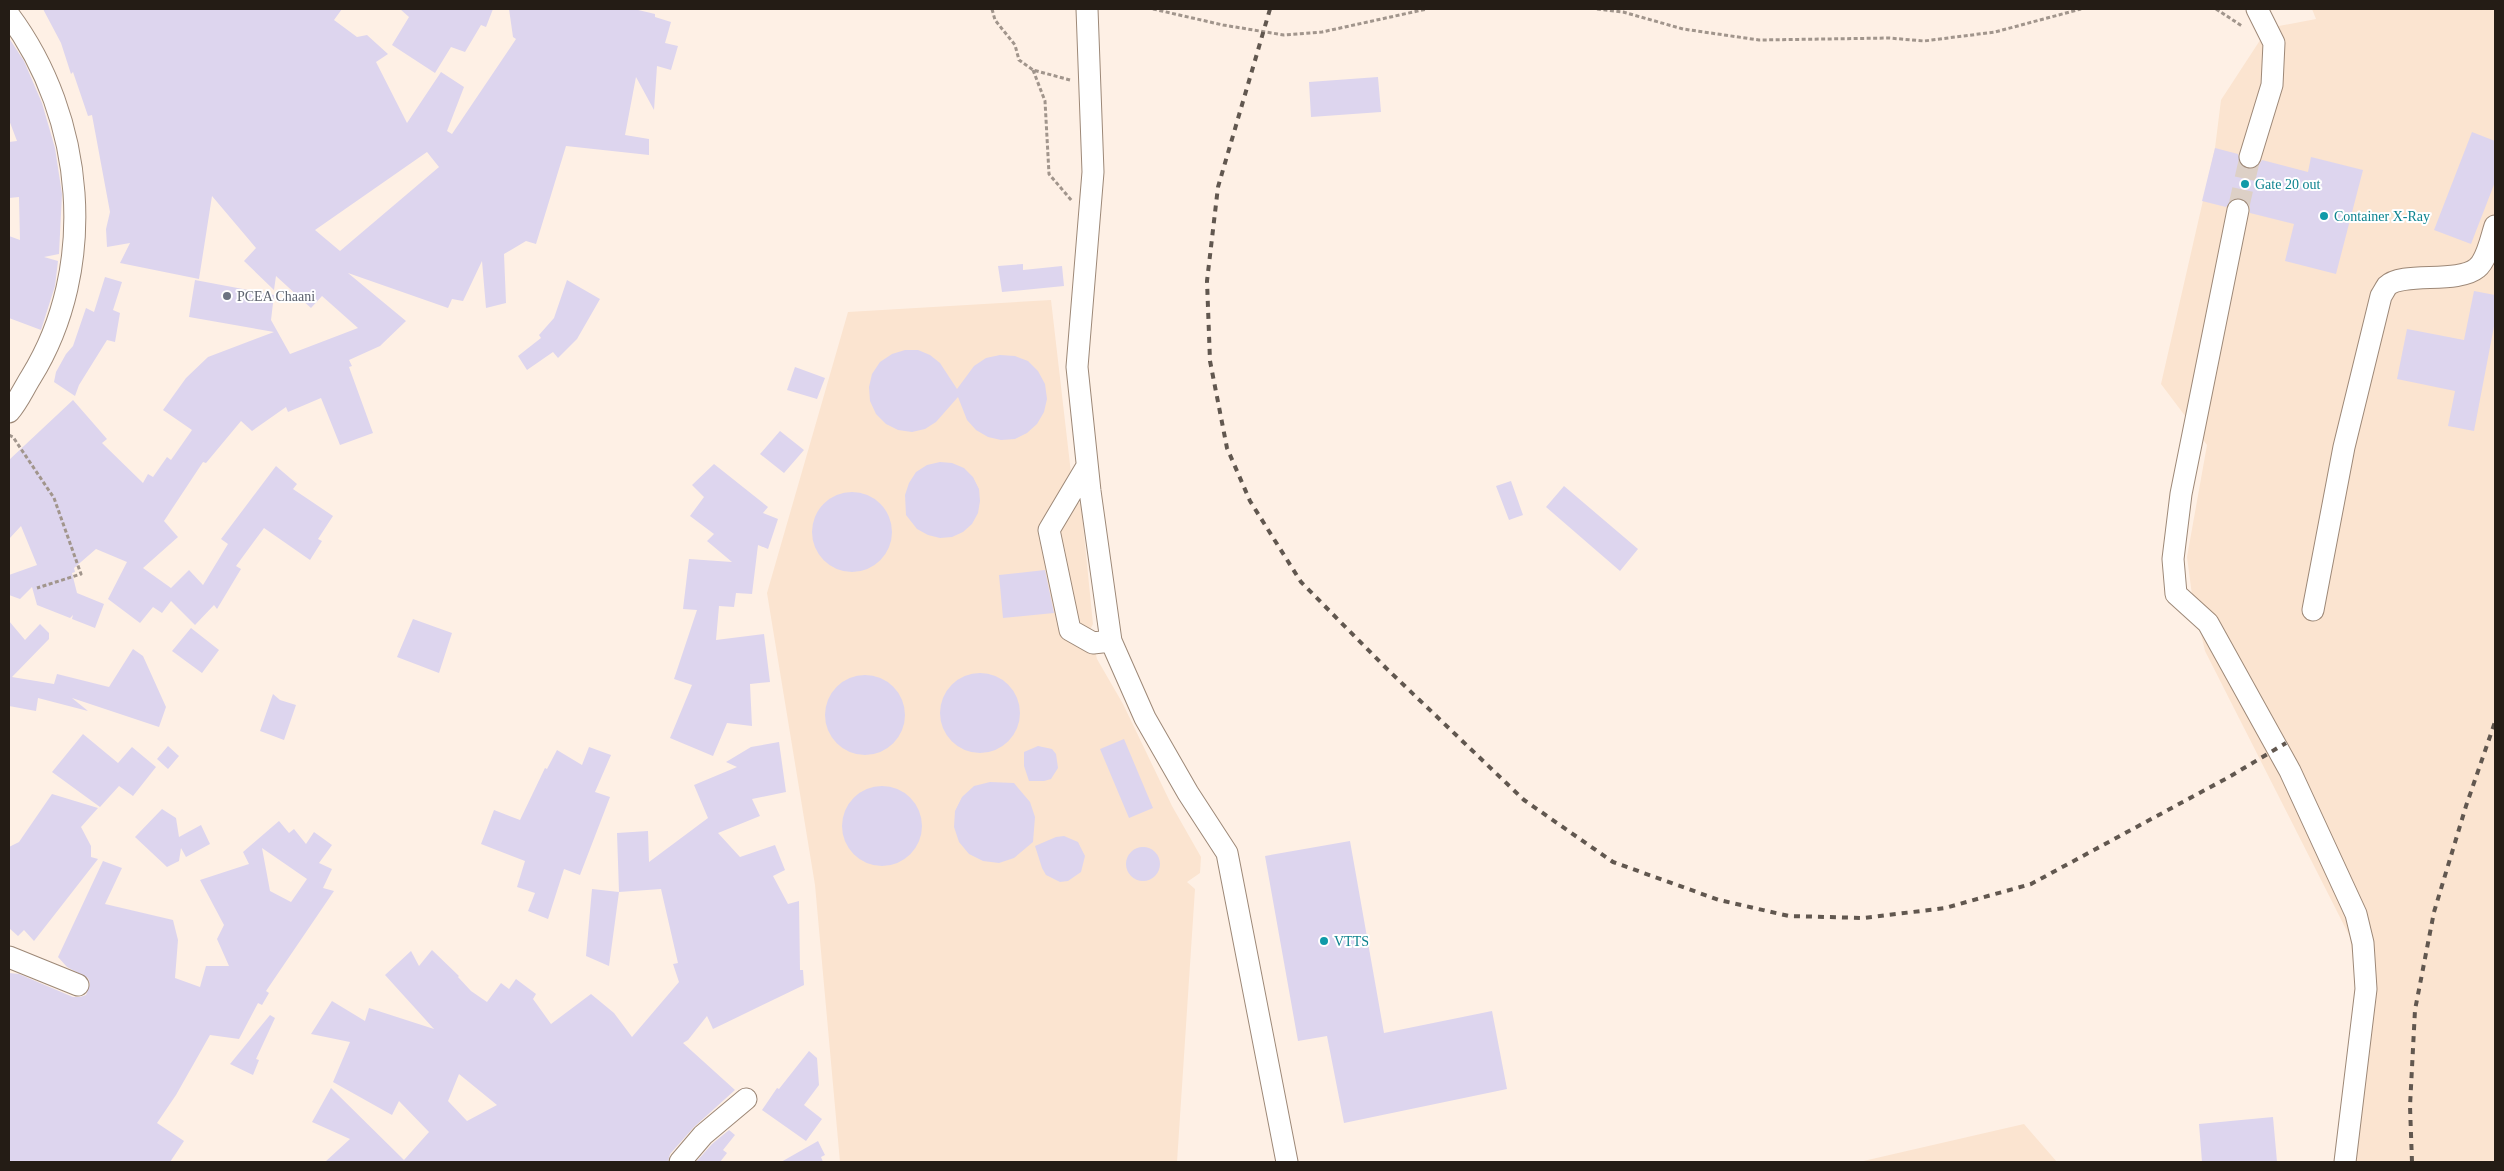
<svg xmlns="http://www.w3.org/2000/svg" width="2504" height="1171" viewBox="0 0 2504 1171" font-family="Georgia,serif">
<style>
.built{fill:#fbe4d0}
.building{fill:#ddd5ee;fill-rule:evenodd}
.lines{fill:none;stroke-linecap:round;stroke-linejoin:round}
.minor-tunnel{stroke:#ddd0c6;stroke-width:21;stroke-dasharray:21 11;stroke-linecap:butt}
.minor-casing{stroke:#9d8877;stroke-width:23}
.path{stroke:#a1958c;stroke-width:3;stroke-dasharray:4 2.5;stroke-linecap:butt}
.minor{stroke:#fff;stroke-width:21}
.rail{stroke:#61574f;stroke-width:4;stroke-dasharray:6 6;stroke-linecap:butt}
.culture-dot{fill:#0f9aa8;stroke:#fff;stroke-width:2}
.worship-dot{fill:#6b7280;stroke:#fff;stroke-width:2}
.labels{text-anchor:middle;stroke-width:4;stroke-linejoin:round;paint-order:stroke}
.culture-label{font-size:14px;fill:#0d838f;stroke:#fff;text-anchor:start}
.worship-label{font-size:14px;fill:#5b616d;stroke:#fff;text-anchor:start}
</style>
<rect width="100%" height="100%" fill="#fef0e5"/>
<path class="built" d="M 2312,9 L 2495,9 L 2495,1162 L 2353,1162 L 2357,991 L 2350,937 L 2205,651 L 2192,595 L 2187,557 L 2207,445 L 2161,384 L 2215,148 L 2221,100 L 2268,28 L 2316,19 Z
M 1051,300 L 1071,473 L 1062,491 L 1081,504 L 1093,624 L 1090,630 L 1097,659 L 1123,704 L 1172,806 L 1201,857 L 1200,873 L 1187,882 L 1195,889 L 1177,1162 L 840,1162 L 815,885 L 767,593 L 848,312 Z
M 2024,1124 L 2057,1162 L 1859,1162 Z"/>
<path class="building" d="M 43,9 L 342,9 L 334,20 L 357,37 L 367,35 L 388,54 L 376,62 L 407,123 L 441,72 L 464,87 L 447,131 L 452,134 L 516,39 L 513,37 L 509,9 L 634,9 L 655,14 L 655,17 L 671,22 L 665,43 L 678,46 L 671,70 L 657,66 L 654,110 L 636,77 L 625,135 L 649,139 L 649,155 L 566,146 L 536,244 L 526,241 L 504,254 L 506,303 L 486,308 L 482,261 L 463,301 L 452,299 L 448,308 L 348,273 L 406,321 L 380,346 L 349,360 L 352,366 L 349,367 L 373,433 L 340,445 L 321,398 L 288,412 L 286,407 L 252,431 L 241,421 L 206,463 L 203,462 L 164,521 L 178,537 L 143,568 L 171,588 L 189,570 L 203,585 L 228,544 L 221,539 L 276,466 L 297,484 L 293,489 L 333,516 L 318,539 L 322,541 L 310,560 L 264,528 L 236,566 L 241,569 L 217,609 L 214,605 L 195,625 L 171,601 L 162,613 L 153,607 L 140,623 L 108,599 L 127,562 L 96,549 L 74,568 L 75,572 L 72,573 L 77,593 L 104,604 L 95,628 L 72,619 L 73,615 L 70,618 L 37,605 L 32,587 L 20,599 L 9,595 L 9,575 L 37,565 L 21,526 L 9,539 L 9,460 L 73,400 L 107,439 L 102,443 L 143,483 L 148,474 L 153,477 L 167,457 L 171,460 L 192,430 L 163,410 L 186,378 L 208,357 L 274,332 L 189,317 L 195,280 L 274,295 L 271,320 L 290,354 L 358,328 L 322,296 L 311,308 L 276,276 L 274,290 L 244,261 L 256,248 L 212,196 L 199,279 L 120,263 L 130,243 L 107,247 L 106,229 L 110,212 L 92,115 L 88,116 L 73,72 L 71,74 L 61,43 ZM 427,152 L 439,167 L 340,251 L 315,230 Z
M 400,9 L 493,9 L 486,27 L 481,25 L 465,52 L 451,47 L 435,73 L 392,45 L 409,17 Z
M 9,38 L 24,61 L 42,103 L 55,148 L 62,194 L 59,254 L 44,257 L 58,261 L 55,286 L 41,330 L 9,318 L 9,236 L 20,240 L 19,197 L 9,198 L 9,142 L 17,141 L 9,120 Z
M 1378,77 L 1381,112 L 1311,117 L 1309,82 Z
M 2472,132 L 2495,141 L 2495,182 L 2471,244 L 2434,230 Z
M 2215,148 L 2238,154 L 2241,165 L 2247,169 L 2258,166 L 2262,160 L 2308,172 L 2311,157 L 2363,170 L 2336,274 L 2285,261 L 2294,224 L 2250,213 L 2250,206 L 2241,198 L 2234,198 L 2226,207 L 2202,201 Z
M 1023,264 L 1023,270 L 1062,266 L 1064,286 L 1002,292 L 998,266 Z
M 105,277 L 122,282 L 113,310 L 120,313 L 115,342 L 107,340 L 79,385 L 75,396 L 54,382 L 56,372 L 66,354 L 73,346 L 86,308 L 94,312 Z
M 567,280 L 600,299 L 577,339 L 558,358 L 553,352 L 527,370 L 518,356 L 541,338 L 539,335 L 554,318 Z
M 2474,291 L 2495,295 L 2495,321 L 2474,431 L 2448,426 L 2455,391 L 2397,379 L 2407,329 L 2464,340 Z
M 905,350 L 918,350 L 930,355 L 940,363 L 957,389 L 974,366 L 986,358 L 1000,355 L 1015,356 L 1028,361 L 1038,371 L 1045,384 L 1047,399 L 1044,412 L 1037,424 L 1027,433 L 1015,439 L 1001,440 L 988,437 L 976,430 L 967,420 L 958,397 L 936,422 L 925,429 L 912,432 L 898,430 L 886,424 L 876,414 L 870,401 L 869,387 L 872,374 L 880,362 L 892,354 Z
M 795,367 L 825,378 L 817,399 L 787,390 Z
M 780,431 L 804,450 L 784,473 L 760,454 Z
M 940,462 L 952,463 L 964,468 L 973,477 L 979,489 L 980,501 L 978,513 L 972,524 L 963,532 L 952,537 L 940,538 L 928,535 L 917,529 L 906,515 L 905,495 L 909,483 L 916,472 L 927,465 Z
M 714,464 L 768,507 L 763,513 L 778,519 L 768,549 L 758,545 L 752,594 L 736,593 L 734,607 L 719,606 L 716,640 L 764,634 L 770,682 L 750,684 L 752,726 L 727,723 L 713,756 L 670,738 L 692,685 L 674,679 L 697,610 L 683,609 L 689,559 L 732,562 L 707,541 L 714,534 L 690,516 L 704,497 L 692,485 Z
M 1511,481 L 1523,515 L 1509,520 L 1496,486 Z
M 1564,486 L 1638,549 L 1620,571 L 1546,507 Z
M812 532a40 40 0 1 1 80 0a40 40 0 1 1-80 0Z
M 1045,570 L 1054,613 L 1003,618 L 999,575 Z
M 413,619 L 452,633 L 439,673 L 397,657 Z
M 9,621 L 25,640 L 40,624 L 49,633 L 49,639 L 12,677 L 54,684 L 57,674 L 109,687 L 133,649 L 143,656 L 166,707 L 159,727 L 72,698 L 88,711 L 38,698 L 36,711 L 9,706 Z
M 191,628 L 219,650 L 202,673 L 172,651 Z
M940 713a40 40 0 1 1 80 0a40 40 0 1 1-80 0Z
M825 715a40 40 0 1 1 80 0a40 40 0 1 1-80 0Z
M 273,694 L 280,700 L 296,705 L 284,740 L 260,731 Z
M 83,734 L 118,763 L 132,747 L 156,767 L 133,796 L 119,786 L 100,807 L 52,772 Z
M 1124,739 L 1153,808 L 1129,818 L 1100,749 Z
M 779,742 L 786,792 L 752,799 L 760,816 L 718,833 L 740,857 L 775,845 L 785,870 L 773,876 L 788,904 L 799,901 L 800,970 L 803,970 L 804,985 L 713,1029 L 707,1016 L 688,1040 L 683,1043 L 735,1090 L 694,1127 L 670,1154 L 668,1162 L 325,1162 L 350,1139 L 312,1122 L 331,1088 L 404,1160 L 429,1132 L 399,1101 L 392,1115 L 333,1082 L 350,1042 L 311,1034 L 332,1001 L 365,1021 L 369,1008 L 434,1029 L 385,975 L 411,951 L 419,966 L 432,950 L 459,976 L 458,977 L 471,991 L 487,1002 L 501,983 L 509,989 L 516,979 L 536,994 L 533,999 L 551,1024 L 591,994 L 614,1013 L 632,1037 L 679,982 L 673,964 L 678,963 L 661,889 L 619,892 L 617,833 L 648,831 L 649,862 L 708,818 L 694,785 L 737,767 L 726,762 L 751,747 ZM 459,1074 L 497,1105 L 467,1121 L 448,1101 Z
M 168,746 L 179,756 L 168,769 L 157,759 Z
M 1038,746 L 1052,749 L 1056,754 L 1058,768 L 1051,779 L 1044,781 L 1029,781 L 1024,766 L 1024,752 Z
M 589,747 L 611,755 L 595,792 L 610,797 L 580,875 L 564,869 L 548,919 L 528,911 L 535,893 L 517,887 L 525,861 L 481,844 L 494,810 L 520,820 L 545,768 L 547,769 L 557,750 L 582,765 Z
M 990,782 L 1014,783 L 1030,802 L 1035,817 L 1033,842 L 1014,858 L 999,863 L 983,861 L 969,854 L 959,842 L 954,827 L 955,811 L 962,797 L 974,786 Z
M842 826a40 40 0 1 1 80 0a40 40 0 1 1-80 0Z
M 52,794 L 98,808 L 81,827 L 91,846 L 91,857 L 98,859 L 34,941 L 24,930 L 18,936 L 9,928 L 9,847 L 19,842 Z
M 162,809 L 176,818 L 179,837 L 201,825 L 210,844 L 186,857 L 181,848 L 179,861 L 167,867 L 135,837 Z
M 279,821 L 289,833 L 294,829 L 306,844 L 314,832 L 332,845 L 319,863 L 332,869 L 323,888 L 334,891 L 266,991 L 269,993 L 262,1005 L 258,1003 L 239,1039 L 210,1035 L 176,1095 L 157,1123 L 184,1141 L 170,1162 L 9,1162 L 9,973 L 19,974 L 73,997 L 80,997 L 86,995 L 90,984 L 88,978 L 67,967 L 58,957 L 103,861 L 122,868 L 105,904 L 173,920 L 178,940 L 175,978 L 200,987 L 206,966 L 229,966 L 217,939 L 224,925 L 200,880 L 249,864 L 243,852 ZM 262,848 L 307,879 L 291,902 L 270,891 Z
M 1064,836 L 1078,842 L 1085,856 L 1081,872 L 1068,881 L 1060,882 L 1046,875 L 1042,868 L 1035,846 L 1056,837 Z
M 1350,841 L 1384,1033 L 1492,1011 L 1507,1089 L 1344,1123 L 1327,1036 L 1298,1041 L 1265,856 Z
M1126 864a17 17 0 1 1 34 0a17 17 0 1 1-34 0Z
M 592,889 L 619,892 L 609,966 L 586,956 Z
M 270,1015 L 275,1018 L 256,1059 L 259,1060 L 253,1075 L 230,1064 Z
M 809,1051 L 817,1058 L 819,1085 L 804,1105 L 822,1119 L 806,1141 L 762,1110 L 777,1088 L 779,1089 Z
M 2273,1117 L 2277,1162 L 2202,1162 L 2199,1124 Z
M 729,1130 L 735,1135 L 723,1150 L 727,1153 L 720,1162 L 696,1162 L 712,1144 Z
M 818,1141 L 825,1155 L 821,1157 L 823,1162 L 781,1162 Z"/>
<g class="lines">
<path class="minor-tunnel" d="M 2238,210 L 2250,157"/>
<g class="minor-casing">
<path id="minor" d="M 1087,9 L 1093,172 L 1077,367 L 1090,491 L 1111,641 L 1145,718 L 1188,793 L 1227,853 L 1287,1162
M 9,15 C 85,117 99,267 31,377 C 24,388 18,402 9,412
M 2250,157 L 2272,85 L 2274,43 L 2257,9
M 2238,210 L 2181,494 L 2173,559 L 2176,594 L 2208,623 L 2290,771 L 2356,914 L 2363,943 L 2366,989 L 2345,1162
M 1087,466 L 1049,530 L 1070,630 L 1093,643 L 1111,641
M 2313,610 L 2344,447 L 2381,296 C 2383,293 2385,289 2387,286 C 2402,271 2458,284 2477,268 C 2487,260 2491,238 2495,226
M 9,957 L 78,985
M 680,1162 L 703,1135 L 746,1099"/>
</g>
<path class="path" d="M 992,9 L 995,20 L 1015,45 L 1019,60 L 1033,70 L 1070,80
M 1153,9 L 1223,25 L 1284,35 L 1322,32 L 1427,9
M 1597,9 L 1623,12 L 1683,29 L 1759,40 L 1889,38 L 1924,41 L 1995,32 L 2081,9
M 2216,9 L 2242,26
M 1033,70 L 1045,101 L 1049,174 L 1072,201
M 9,435 L 13,437 L 54,498 L 81,574 L 37,588"/>
<use href="#minor" class="minor"/>
<path class="rail" d="M 1270,9 L 1218,187 L 1207,281 L 1210,361 L 1227,448 L 1250,501 L 1301,582 L 1386,668 L 1524,800 L 1613,862 L 1719,900 L 1789,916 L 1864,918 L 1945,908 L 2031,884 L 2229,777 L 2286,743
M 2412,1162 L 2410,1106 L 2415,1010 L 2434,912 L 2466,806 L 2495,722"/>
</g>
<g class="culture-dot">
<circle cx="2245" cy="184" r="5"/>
<circle cx="2324" cy="216" r="5"/>
<circle cx="1324" cy="941" r="5"/>
</g>
<circle class="worship-dot" cx="227" cy="296" r="5"/>
<g class="labels">
<g class="culture-label">
<text x="2255" y="189">Gate 20 out</text>
<text x="2334" y="221">Container X-Ray</text>
<text x="1334" y="946">VTTS</text>
</g>
<g class="worship-label">
<text x="237" y="301">PCEA Chaani</text>
</g>
</g>
<rect width="2504" height="1171" fill="none" stroke="#241c15" stroke-width="20"/>
</svg>
